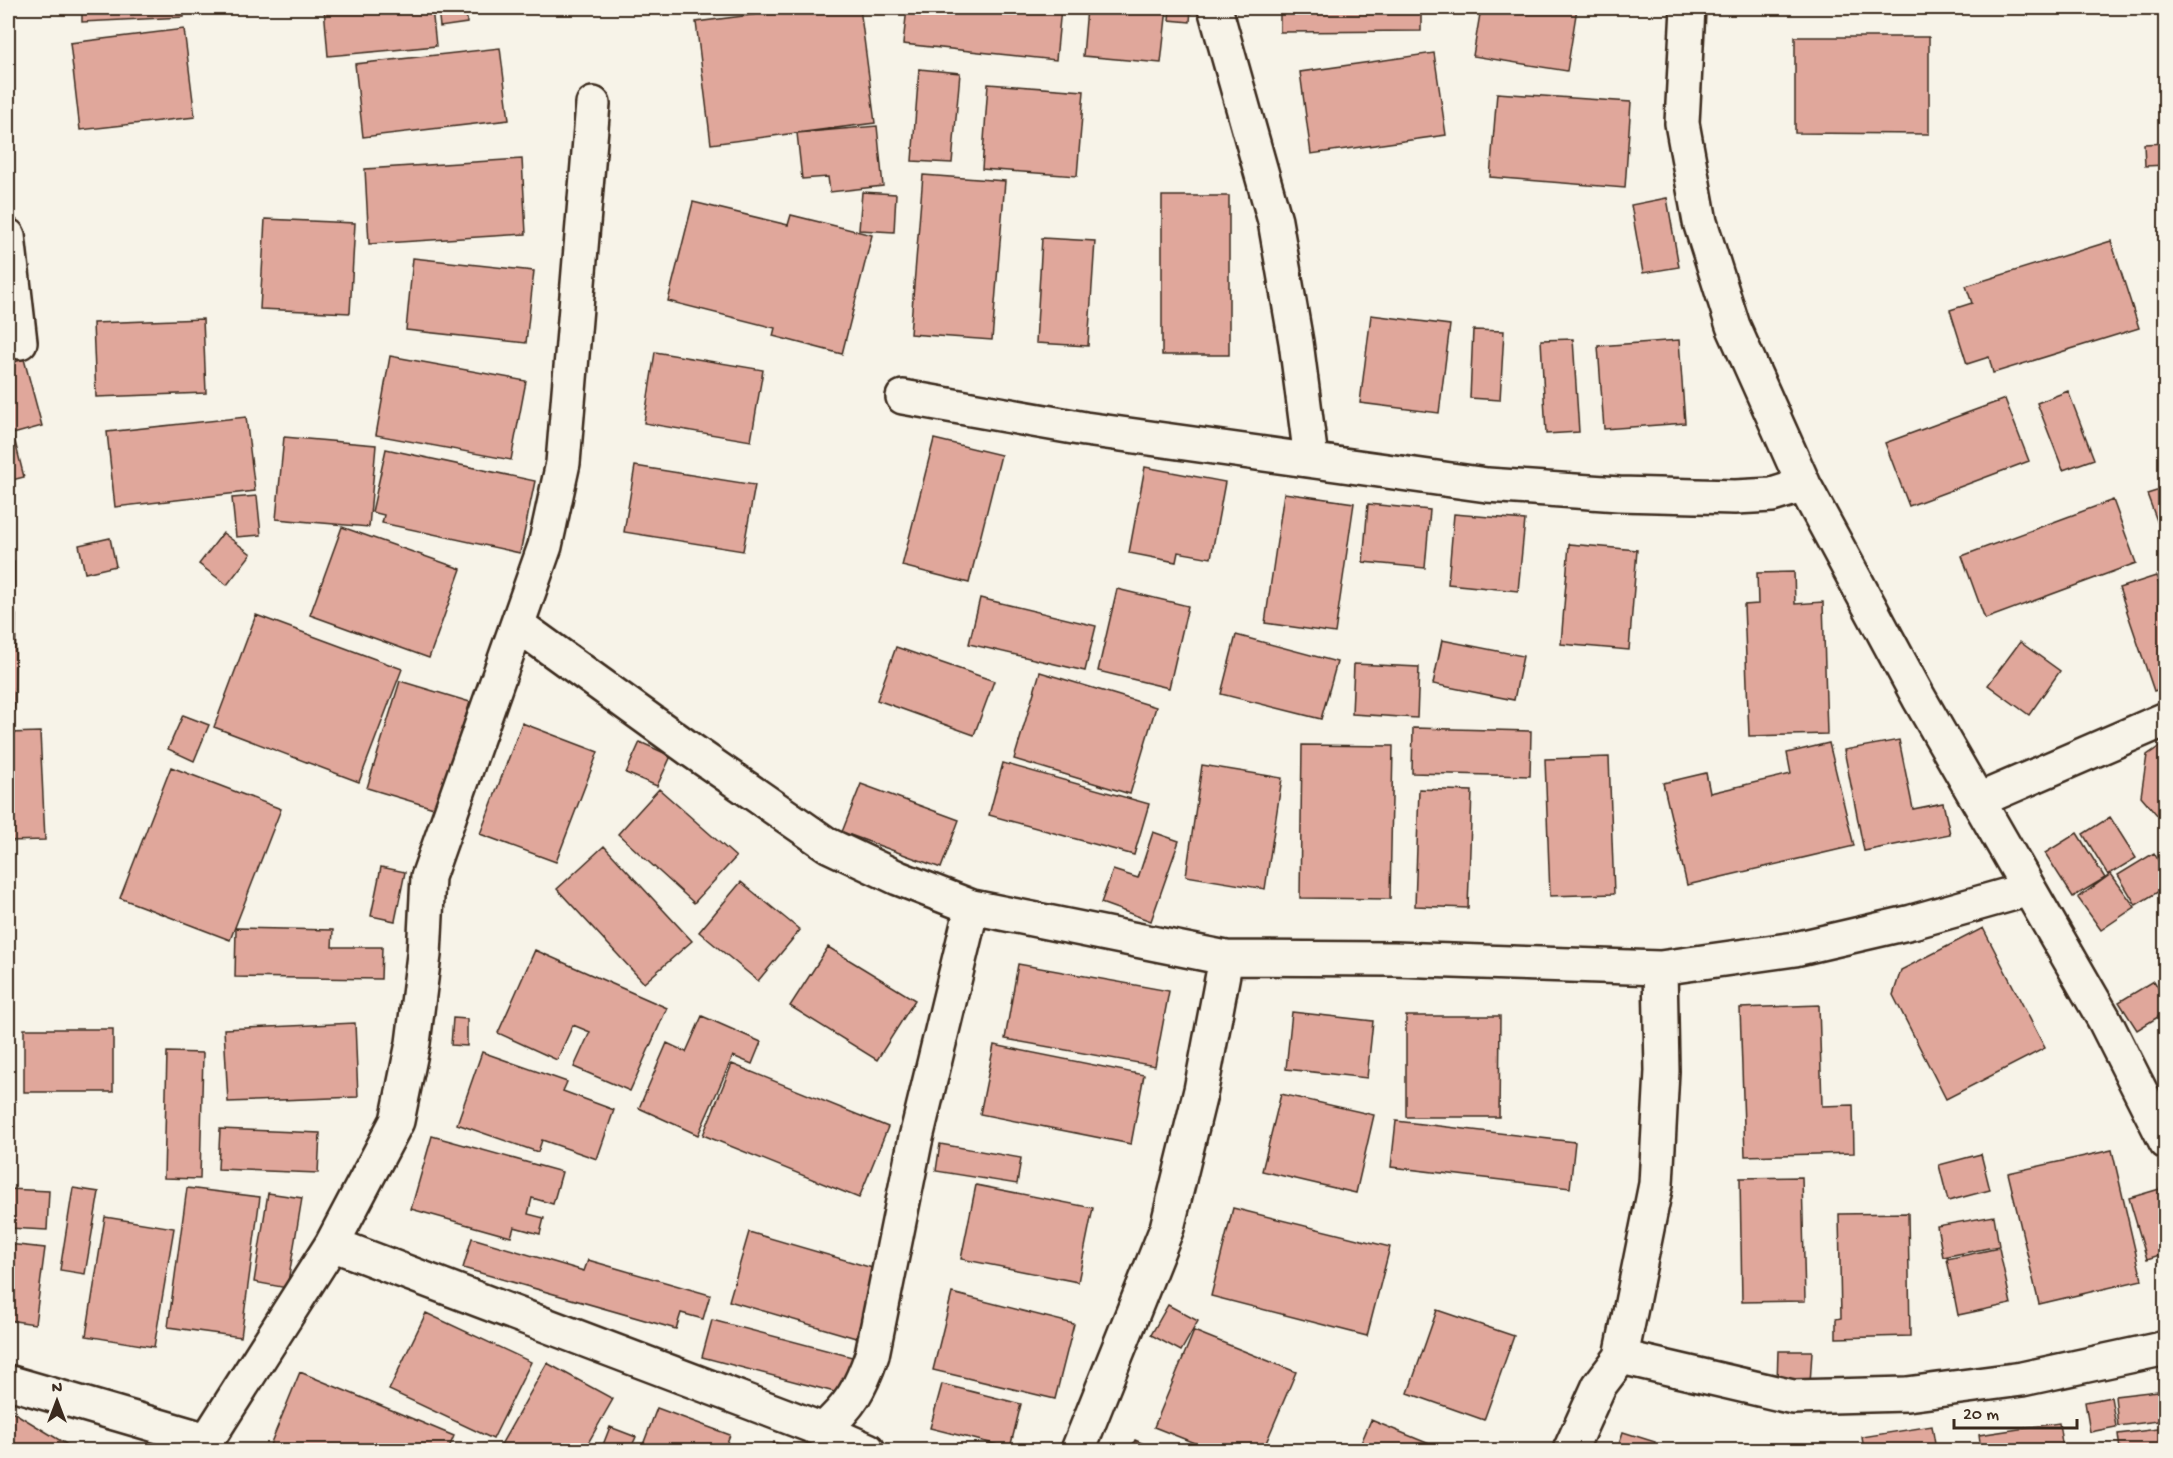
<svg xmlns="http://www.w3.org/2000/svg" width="2173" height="1458" viewBox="0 0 2173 1458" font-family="'Gochi Hand',sans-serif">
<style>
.building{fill:#e0a79b;stroke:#3b2a1e;stroke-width:1.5}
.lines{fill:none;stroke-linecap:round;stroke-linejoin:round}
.minor-casing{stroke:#3b2a1e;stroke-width:38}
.minor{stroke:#f7f3e8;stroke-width:33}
</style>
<rect width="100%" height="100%" fill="#f7f3e8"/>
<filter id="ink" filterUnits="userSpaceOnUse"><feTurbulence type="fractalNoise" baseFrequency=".0167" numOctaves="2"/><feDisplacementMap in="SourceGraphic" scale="12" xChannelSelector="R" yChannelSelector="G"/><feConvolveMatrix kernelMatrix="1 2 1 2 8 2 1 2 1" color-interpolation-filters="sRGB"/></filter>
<g filter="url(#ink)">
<path class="building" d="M 82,8 L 184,8 L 184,17 L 82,22 Z
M 324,8 L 432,8 L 436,46 L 328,56 Z
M 438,8 L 466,8 L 467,23 L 440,27 Z
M 807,8 L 860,8 L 875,123 L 711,144 L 696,22 Z
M 907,8 L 1061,8 L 1056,60 L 903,44 Z
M 1087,8 L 1167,8 L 1161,63 L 1083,56 Z
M 1170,8 L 1191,8 L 1190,22 L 1169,20 Z
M 1280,8 L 1421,8 L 1421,31 L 1280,32 Z
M 1481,8 L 1577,8 L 1567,71 L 1473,56 Z
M 184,29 L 195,117 L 80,130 L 70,43 Z
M 1795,37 L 1929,37 L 1929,134 L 1795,133 Z
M 500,48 L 509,120 L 363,137 L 355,64 Z
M 1434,53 L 1446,135 L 1311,154 L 1300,72 Z
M 919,69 L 960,73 L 952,163 L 912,161 Z
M 988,84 L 1084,91 L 1077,176 L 982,169 Z
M 1497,93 L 1631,102 L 1625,188 L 1490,177 Z
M 877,126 L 883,186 L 830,192 L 828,177 L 802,179 L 797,133 Z
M 2166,143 L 2166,165 L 2145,166 L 2144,144 Z
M 522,159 L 526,234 L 369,244 L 365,169 Z
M 923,175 L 1005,181 L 992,340 L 910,334 Z
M 862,192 L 896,194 L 894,232 L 859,230 Z
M 1162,196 L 1229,196 L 1229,355 L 1162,355 Z
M 1667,198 L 1679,267 L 1643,273 L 1631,205 Z
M 693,202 L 788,225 L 791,215 L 872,235 L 842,354 L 773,336 L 775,328 L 668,301 Z
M 265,219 L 355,223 L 350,313 L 260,309 Z
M 1042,238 L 1095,241 L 1088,346 L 1036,343 Z
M 2111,241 L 2139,328 L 1993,373 L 1989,357 L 1967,364 L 1950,310 L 1972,303 L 1966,286 Z
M 413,258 L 534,271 L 526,343 L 406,330 Z
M 1371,315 L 1450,325 L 1439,413 L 1360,403 Z
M 203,319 L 206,393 L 96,397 L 93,323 Z
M 1473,330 L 1504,331 L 1500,400 L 1470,398 Z
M 1573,339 L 1579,432 L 1546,434 L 1541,340 Z
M 1679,340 L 1685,423 L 1604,429 L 1598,346 Z
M 655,352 L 763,370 L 751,441 L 644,423 Z
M 390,356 L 526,381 L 511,460 L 376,435 Z
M 24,359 L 42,426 L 13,434 L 24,477 L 8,481 L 8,364 Z
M 2068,391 L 2094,459 L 2063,470 L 2037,403 Z
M 2005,399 L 2029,461 L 1909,506 L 1885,443 Z
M 246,417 L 255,491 L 115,507 L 107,432 Z
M 284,437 L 376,445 L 369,527 L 276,519 Z
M 934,439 L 1001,455 L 969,583 L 902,566 Z
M 386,449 L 535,481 L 520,553 L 382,523 L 384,515 L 372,512 Z
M 635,466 L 755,485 L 743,551 L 624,532 Z
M 1145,467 L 1225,482 L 1211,558 L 1178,552 L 1176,562 L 1129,553 Z
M 2166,488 L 2166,545 L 2147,494 Z
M 1284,493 L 1354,503 L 1335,633 L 1265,623 Z
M 257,496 L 261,535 L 236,537 L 232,498 Z
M 2113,500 L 2136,563 L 1985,619 L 1962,556 Z
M 1368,504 L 1430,510 L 1425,568 L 1363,562 Z
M 1454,514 L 1525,520 L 1518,591 L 1448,584 Z
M 342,527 L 461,569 L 429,658 L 310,615 Z
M 223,533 L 251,554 L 227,585 L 199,564 Z
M 110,538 L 116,566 L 85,573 L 79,545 Z
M 1569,544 L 1637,550 L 1629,650 L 1561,644 Z
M 8,562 L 14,562 L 14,610 L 8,610 Z
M 1794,572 L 1795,604 L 1823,602 L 1827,734 L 1749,736 L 1744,605 L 1758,604 L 1757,573 Z
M 2156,576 L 2166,603 L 2166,687 L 2154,691 L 2119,588 Z
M 1117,589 L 1188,606 L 1169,688 L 1098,671 Z
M 980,598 L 1096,626 L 1085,671 L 969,644 Z
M 8,615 L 16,615 L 14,727 L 8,727 Z
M 256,615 L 402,669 L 359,782 L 214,727 Z
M 1236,635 L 1337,662 L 1321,719 L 1221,694 Z
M 1442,640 L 1523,656 L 1514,700 L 1433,684 Z
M 2020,642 L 2060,671 L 2029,715 L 1988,685 Z
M 896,647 L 994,681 L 974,735 L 877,700 Z
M 1354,664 L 1419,667 L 1417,718 L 1352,714 Z
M 1040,672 L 1156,707 L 1130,794 L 1014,759 Z
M 400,681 L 470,702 L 437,809 L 367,788 Z
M 183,715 L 209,725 L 194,761 L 168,749 Z
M 522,723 L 598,752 L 556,862 L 480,834 Z
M 1413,728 L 1531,731 L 1530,776 L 1412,773 Z
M 40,732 L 45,840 L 8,841 L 8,733 Z
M 1899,740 L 1913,809 L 1943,803 L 1950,834 L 1864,851 L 1844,750 Z
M 640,742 L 671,756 L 657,786 L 626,773 Z
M 2166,742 L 2166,821 L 2163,822 L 2141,796 L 2147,755 Z
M 1829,743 L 1854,846 L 1687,885 L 1663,783 L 1706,773 L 1710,793 L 1791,774 L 1787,753 Z
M 1302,745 L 1393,746 L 1390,899 L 1300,898 Z
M 1609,757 L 1614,894 L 1550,896 L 1545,759 Z
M 1003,763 L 1149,804 L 1134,855 L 989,815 Z
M 1202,765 L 1282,778 L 1265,889 L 1186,876 Z
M 171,767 L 281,809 L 230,940 L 120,898 Z
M 861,784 L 959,820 L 941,868 L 842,832 Z
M 659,789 L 736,857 L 694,903 L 618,834 Z
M 1419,789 L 1472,791 L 1468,908 L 1415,906 Z
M 2110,817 L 2136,858 L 2108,875 L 2083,834 Z
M 1153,832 L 1179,841 L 1151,921 L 1101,903 L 1113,870 L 1138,878 Z
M 2077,833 L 2105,878 L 2073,897 L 2045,853 Z
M 604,846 L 692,941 L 644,983 L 557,889 Z
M 2154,853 L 2166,874 L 2166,887 L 2136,905 L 2118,875 Z
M 381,867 L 405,872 L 395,921 L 371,916 Z
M 2111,874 L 2135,907 L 2101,930 L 2078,898 Z
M 741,882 L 800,930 L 758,981 L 699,932 Z
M 236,928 L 333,930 L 332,947 L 382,947 L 381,979 L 235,977 Z
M 1983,928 L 2045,1048 L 1946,1099 L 1893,995 L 1901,970 Z
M 828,947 L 915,1000 L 877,1060 L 790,1006 Z
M 535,950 L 667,1008 L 630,1091 L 574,1067 L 590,1032 L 573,1025 L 557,1060 L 498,1033 Z
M 1018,964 L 1169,991 L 1155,1066 L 1005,1039 Z
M 2154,981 L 2166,1000 L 2166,1012 L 2137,1030 L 2119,1002 Z
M 1819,1005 L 1822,1106 L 1853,1105 L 1854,1153 L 1745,1156 L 1740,1008 Z
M 1292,1012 L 1373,1021 L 1367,1078 L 1286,1069 Z
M 702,1016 L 761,1042 L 752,1064 L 733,1056 L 698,1135 L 639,1108 L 667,1043 L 686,1052 Z
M 1406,1016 L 1500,1016 L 1499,1117 L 1406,1117 Z
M 453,1018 L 467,1019 L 467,1046 L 451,1045 Z
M 355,1023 L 358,1097 L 228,1102 L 224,1029 Z
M 24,1029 L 113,1029 L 113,1092 L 24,1092 Z
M 994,1045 L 1144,1075 L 1131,1144 L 980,1114 Z
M 167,1052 L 203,1053 L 200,1179 L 164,1178 Z
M 482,1052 L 567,1082 L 563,1091 L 614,1110 L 597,1159 L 542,1140 L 538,1152 L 457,1124 Z
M 732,1064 L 888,1127 L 859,1198 L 703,1135 Z
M 1281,1094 L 1374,1115 L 1356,1193 L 1262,1171 Z
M 1396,1121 L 1575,1142 L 1570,1188 L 1391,1167 Z
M 220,1129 L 320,1133 L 318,1173 L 218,1169 Z
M 432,1136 L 562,1172 L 553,1204 L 532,1198 L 528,1214 L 544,1218 L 540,1234 L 514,1227 L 511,1237 L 411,1209 Z
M 940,1144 L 1021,1158 L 1017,1184 L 936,1171 Z
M 2112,1150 L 2142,1280 L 2039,1304 L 2008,1173 Z
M 1981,1154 L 1990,1190 L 1948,1201 L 1939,1165 Z
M 1802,1177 L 1805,1301 L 1742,1302 L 1740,1178 Z
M 976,1185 L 1093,1208 L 1078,1282 L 961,1259 Z
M 73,1188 L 99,1192 L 85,1274 L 60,1270 Z
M 187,1188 L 260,1197 L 241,1337 L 168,1327 Z
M 2163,1188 L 2166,1197 L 2166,1253 L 2147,1259 L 2129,1198 Z
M 8,1189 L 49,1191 L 47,1230 L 8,1228 Z
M 268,1193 L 302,1198 L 287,1288 L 254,1282 Z
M 1233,1208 L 1390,1247 L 1367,1336 L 1211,1296 Z
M 1908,1213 L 1910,1336 L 1836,1338 L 1836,1319 L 1841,1318 L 1839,1214 Z
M 1994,1216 L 1999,1246 L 1943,1257 L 1937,1226 Z
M 105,1217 L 174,1228 L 154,1347 L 86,1336 Z
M 749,1232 L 876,1269 L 856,1338 L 729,1301 Z
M 472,1238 L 584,1271 L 588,1260 L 710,1295 L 703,1319 L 681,1313 L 676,1329 L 463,1268 Z
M 8,1244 L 45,1248 L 35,1324 L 8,1320 Z
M 1999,1248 L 2011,1304 L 1958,1315 L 1947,1259 Z
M 952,1293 L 1074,1324 L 1055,1399 L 933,1370 Z
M 1168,1305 L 1198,1321 L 1181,1351 L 1151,1335 Z
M 1437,1310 L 1514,1336 L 1484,1420 L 1408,1393 Z
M 426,1313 L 531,1362 L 493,1439 L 389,1390 Z
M 712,1320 L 856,1358 L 846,1395 L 702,1357 Z
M 1194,1331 L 1296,1372 L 1263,1450 L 1212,1450 L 1154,1427 Z
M 1778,1351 L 1812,1351 L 1810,1384 L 1777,1383 Z
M 547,1363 L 613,1399 L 584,1450 L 498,1450 Z
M 300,1372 L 454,1436 L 448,1450 L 268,1450 Z
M 942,1384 L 1021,1404 L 1010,1448 L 930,1428 Z
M 2166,1390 L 2166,1420 L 2118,1426 L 2115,1396 Z
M 2111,1397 L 2116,1427 L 2090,1432 L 2085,1402 Z
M 657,1408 L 730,1435 L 724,1450 L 641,1450 Z
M 8,1409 L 76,1450 L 8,1450 Z
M 1371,1420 L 1444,1450 L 1358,1450 Z
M 2059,1423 L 2063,1450 L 1981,1450 L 1979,1435 Z
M 1932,1426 L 1936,1450 L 1864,1450 L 1862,1437 Z
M 610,1427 L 636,1437 L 630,1450 L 601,1450 Z
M 2166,1428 L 2166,1450 L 2120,1450 L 2118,1434 Z
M 1623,1432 L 1655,1442 L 1653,1450 L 1617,1450 Z
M 1135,1440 L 1158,1450 L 1130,1450 Z
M 774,1442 L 796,1450 L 771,1450 Z"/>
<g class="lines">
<g class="minor-casing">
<path id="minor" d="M 1215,8 L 1275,221 L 1296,342 L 1311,459
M 1688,8 L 1682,123 L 1700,222 L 1733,326 L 1804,485 L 1919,698 L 2104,1019 L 2166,1142
M 8,236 L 20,342
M 903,397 L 1085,429 L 1487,485 L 1619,494 L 1735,497 L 1772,495 L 1804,485
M 518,625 L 691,750 L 828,845 L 898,878 L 972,907 L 1226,958 L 1394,959 L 1660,968 L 1795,949 L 1912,922 L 2029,889
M 1979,800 L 2166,719
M 332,1244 L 823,1430 L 868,1450
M 1621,1357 L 1793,1397 L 1907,1394 L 2022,1379 L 2166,1348
M 8,1382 L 207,1440
M 823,1430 C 851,1405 860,1389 872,1355 L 915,1142 L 972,907
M 201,1450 L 332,1244 L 397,1121 L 413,1043 L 424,955 L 428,877 L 545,546 L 563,463 L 593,104
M 1078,1450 L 1167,1228 L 1201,1090 L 1226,958
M 1570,1450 L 1599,1386 L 1621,1357 L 1656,1184 L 1662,1071 L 1660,968"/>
</g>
<use href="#minor" class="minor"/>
</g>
</g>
<rect width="2173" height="1458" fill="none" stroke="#f7f3e8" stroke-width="30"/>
<rect x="15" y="15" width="2143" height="1428" fill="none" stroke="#3b2a1e" stroke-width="2" filter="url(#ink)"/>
<g transform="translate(57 1401)" stroke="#f7f3e8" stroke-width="4.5" paint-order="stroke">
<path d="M0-4.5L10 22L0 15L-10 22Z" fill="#3b2a1e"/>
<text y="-9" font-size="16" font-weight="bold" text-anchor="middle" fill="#3b2a1e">N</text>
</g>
<path d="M1954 1419v9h123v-9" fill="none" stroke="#3b2a1e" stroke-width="3"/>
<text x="1963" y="1419" font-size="18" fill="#3b2a1e" stroke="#f7f3e8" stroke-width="4.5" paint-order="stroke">20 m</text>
</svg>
